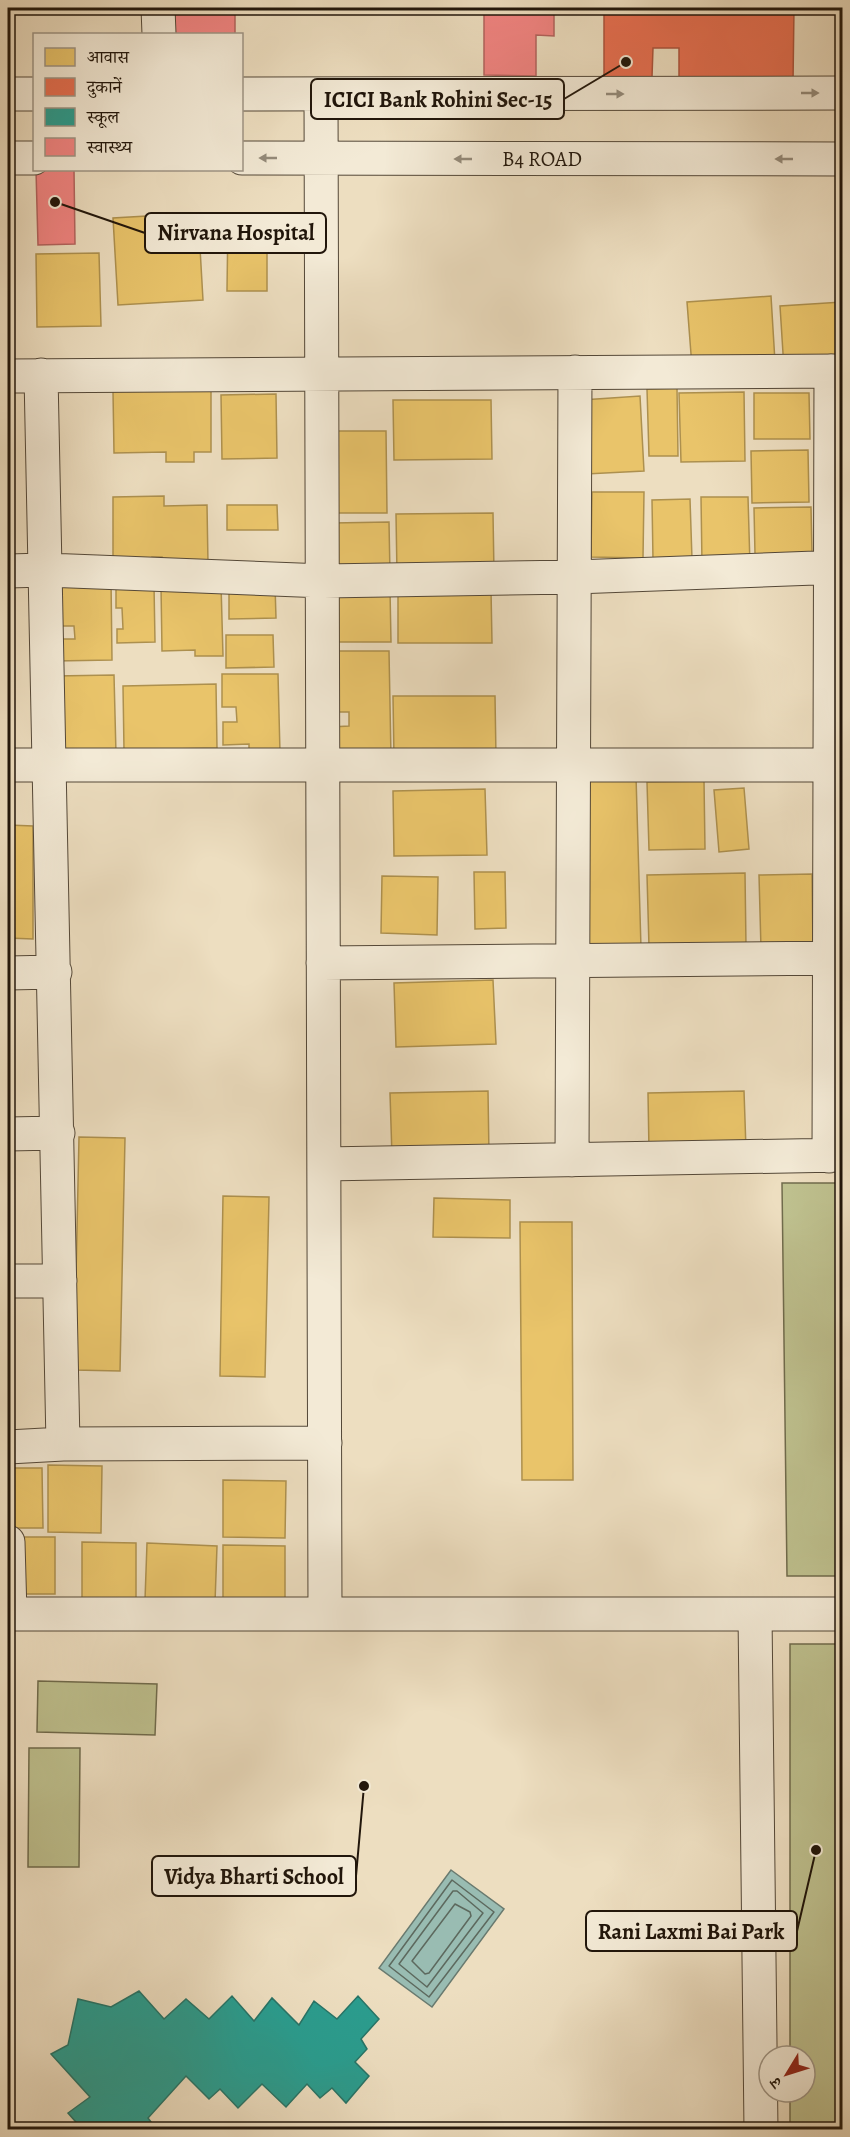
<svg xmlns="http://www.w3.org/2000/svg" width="850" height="2137" viewBox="0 0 850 2137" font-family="Alegreya,'Noto Serif Devanagari',serif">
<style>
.green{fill:#bec08e;stroke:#706b4c;stroke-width:1.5}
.water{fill:#99bcb2;stroke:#697a6f;stroke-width:1.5}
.homes{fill:#e9c46a;stroke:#ad904e;stroke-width:1.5}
.shops{fill:#e76f51;stroke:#ac543c;stroke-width:1.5}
.schools{fill:#2a9d8f;stroke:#277467;stroke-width:1.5}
.health{fill:#f28482;stroke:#b3635e;stroke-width:1.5}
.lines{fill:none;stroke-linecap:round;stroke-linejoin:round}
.shore{stroke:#5d695e;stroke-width:1.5}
.minor-casing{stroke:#544838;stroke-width:35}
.minor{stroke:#f3ead6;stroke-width:33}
.oneway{fill:#948b7b}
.labels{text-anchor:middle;stroke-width:6;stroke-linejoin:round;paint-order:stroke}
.street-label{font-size:21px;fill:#21160b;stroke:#f3ead6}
.leader{fill:none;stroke:#21160b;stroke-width:2}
.callout-dot{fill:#21160b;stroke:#f3ead6;stroke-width:2}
.callout{fill:#f3ead6;stroke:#21160b;stroke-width:2}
.callout-label{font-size:22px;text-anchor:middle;font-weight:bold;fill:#21160b}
</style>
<rect width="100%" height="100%" fill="#eddec0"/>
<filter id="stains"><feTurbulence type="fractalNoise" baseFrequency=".00333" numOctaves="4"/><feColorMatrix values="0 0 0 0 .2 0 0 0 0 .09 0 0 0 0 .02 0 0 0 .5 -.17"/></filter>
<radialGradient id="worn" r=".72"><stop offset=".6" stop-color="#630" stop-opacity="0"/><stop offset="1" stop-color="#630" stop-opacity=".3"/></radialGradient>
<path class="green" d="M 782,1183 L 842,1183 L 842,1576 L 787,1576 Z
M 790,1644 L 842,1644 L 842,2129 L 790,2129 L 790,2092 L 805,2092 L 805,2056 L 790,2056 Z
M 38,1681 L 157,1684 L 155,1735 L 37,1732 Z
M 29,1748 L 80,1748 L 79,1867 L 28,1867 Z"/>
<path class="water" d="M 451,1870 L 504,1909 L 432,2007 L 379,1968 Z"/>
<path class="homes" d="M 198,213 L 203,300 L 118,305 L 113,218 Z
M 228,217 L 267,217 L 267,291 L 227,291 Z
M 99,253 L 101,326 L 37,327 L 36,254 Z
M 771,296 L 775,362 L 692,367 L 687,302 Z
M 842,302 L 842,366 L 784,369 L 780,306 Z
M 677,388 L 678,456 L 649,456 L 647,389 Z
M 113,391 L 211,391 L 211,452 L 194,452 L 194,462 L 166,462 L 166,452 L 114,453 Z
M 744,392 L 745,461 L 681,462 L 679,393 Z
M 754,393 L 809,393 L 810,439 L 754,439 Z
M 276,394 L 277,458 L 222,459 L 221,395 Z
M 640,396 L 644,471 L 586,474 L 582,400 Z
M 393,400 L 491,400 L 492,459 L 394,460 Z
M 333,431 L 386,431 L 387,513 L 334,513 Z
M 808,450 L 809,502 L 752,503 L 751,451 Z
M 592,492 L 644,492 L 643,558 L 591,557 Z
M 164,496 L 164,506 L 207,505 L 208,564 L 162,564 L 162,557 L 152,557 L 152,564 L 113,564 L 113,497 Z
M 701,497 L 748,497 L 750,565 L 702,565 Z
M 690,499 L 692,559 L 653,560 L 652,500 Z
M 227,505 L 277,505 L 278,530 L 227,530 Z
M 811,507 L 812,553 L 755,554 L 754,508 Z
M 493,513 L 494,574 L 397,575 L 396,514 Z
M 389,522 L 390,575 L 333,576 L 333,523 Z
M 111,579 L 112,660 L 55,661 L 55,639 L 75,639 L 74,626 L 55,626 L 54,580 Z
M 221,584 L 223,656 L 195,656 L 195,650 L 162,651 L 161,586 Z
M 116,585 L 154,585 L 155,642 L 117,643 L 117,629 L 123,629 L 122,608 L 116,608 Z
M 275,585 L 276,618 L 229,619 L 229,586 Z
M 332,590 L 390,590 L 391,642 L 332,642 Z
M 491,590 L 492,643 L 398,643 L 398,591 Z
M 226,635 L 273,635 L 274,667 L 226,668 Z
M 331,651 L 389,651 L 391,758 L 332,758 L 331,727 L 349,726 L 349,712 L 331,712 Z
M 222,674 L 278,674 L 280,753 L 249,753 L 249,744 L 223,745 L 223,722 L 237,722 L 236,707 L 222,707 Z
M 114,675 L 116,754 L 57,755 L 55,676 Z
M 216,684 L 217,748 L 124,750 L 123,686 Z
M 393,696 L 495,696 L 496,757 L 394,758 Z
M 636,776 L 641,948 L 588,950 L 582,777 Z
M 704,781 L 705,849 L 649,850 L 647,782 Z
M 744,788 L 749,849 L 719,852 L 714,790 Z
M 485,789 L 487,855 L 394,856 L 393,791 Z
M 8,825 L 33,826 L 33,939 L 8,938 Z
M 474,872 L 505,872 L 506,928 L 475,929 Z
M 745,873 L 746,946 L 649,947 L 647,875 Z
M 812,874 L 813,949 L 761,949 L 759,875 Z
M 382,876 L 438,877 L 437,935 L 381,933 Z
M 493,980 L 496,1044 L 396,1047 L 394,983 Z
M 488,1091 L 489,1155 L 392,1157 L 390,1093 Z
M 744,1091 L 746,1149 L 649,1151 L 648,1093 Z
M 79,1137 L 125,1138 L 120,1371 L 74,1370 Z
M 223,1196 L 269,1197 L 265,1377 L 220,1376 Z
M 434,1198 L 510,1200 L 510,1238 L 433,1237 Z
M 520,1222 L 572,1222 L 573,1480 L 522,1480 Z
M 48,1465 L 102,1466 L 101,1533 L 48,1532 Z
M 13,1468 L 42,1468 L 43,1528 L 13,1528 Z
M 223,1480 L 286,1481 L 285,1538 L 223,1537 Z
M 15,1537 L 55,1537 L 55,1594 L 15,1594 Z
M 82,1542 L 136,1543 L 136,1599 L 82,1599 Z
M 147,1543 L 217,1546 L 215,1603 L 145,1600 Z
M 223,1545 L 285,1546 L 285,1602 L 223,1602 Z"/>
<path class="shops" d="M 604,8 L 794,8 L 793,83 L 679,81 L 679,48 L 653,48 L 652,77 L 604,77 Z"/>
<path class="schools" d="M 139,1991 L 164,2019 L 186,1999 L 209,2019 L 232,1996 L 254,2021 L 272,1998 L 299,2025 L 314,2001 L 337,2019 L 358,1996 L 379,2019 L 361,2039 L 367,2049 L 355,2062 L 369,2076 L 346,2103 L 332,2088 L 320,2098 L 307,2084 L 286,2107 L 262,2084 L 238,2108 L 220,2089 L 209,2099 L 186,2076 L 148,2118 L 157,2130 L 83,2130 L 68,2113 L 90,2097 L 51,2054 L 68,2045 L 78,1999 L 111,2007 Z"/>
<path class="health" d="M 175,8 L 235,8 L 235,34 L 175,34 Z
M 484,8 L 554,8 L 554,36 L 536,35 L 536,76 L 484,75 Z
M 36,170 L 74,170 L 75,244 L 38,245 Z"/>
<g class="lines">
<path class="shore" d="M 452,1880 L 494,1912 L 429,1997 L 389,1966 Z
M 453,1891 L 457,1891 L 483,1913 L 427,1987 L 399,1964 Z
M 455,1904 L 470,1912 L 471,1916 L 429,1973 L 425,1974 L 412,1961 Z"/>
<g class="minor-casing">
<path id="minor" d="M 158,8 L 159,34
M 8,94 L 34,94
M 242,94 L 842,93
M 321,94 L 325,1614
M 8,158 L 34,158
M 242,158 L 842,159
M 41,375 L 63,1444
M 8,376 L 842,371
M 8,571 L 46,570 L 324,581 L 575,577 L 842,567
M 8,765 L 842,765
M 323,963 L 842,958
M 8,973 L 55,972
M 8,1134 L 58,1133
M 829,1156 L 831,371
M 572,1160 L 575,372
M 324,1164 L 842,1155
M 8,1281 L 60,1281
M 8,1447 L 63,1444 L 325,1443
M 8,1542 L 10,1614
M 8,1614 L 842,1614
M 755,1614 L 761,2130"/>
</g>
<use href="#minor" class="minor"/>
</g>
<defs><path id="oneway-solid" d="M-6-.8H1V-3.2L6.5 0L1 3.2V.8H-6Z" transform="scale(1.5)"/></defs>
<g class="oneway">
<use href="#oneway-solid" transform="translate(810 93)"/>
<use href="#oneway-solid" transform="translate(615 94)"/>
<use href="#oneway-solid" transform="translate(268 158) rotate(-180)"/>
<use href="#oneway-solid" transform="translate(463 159) rotate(-180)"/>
<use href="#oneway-solid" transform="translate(784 159) rotate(-180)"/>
</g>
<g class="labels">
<g class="street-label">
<text x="542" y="166">B4 ROAD</text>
</g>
</g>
<path class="leader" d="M626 62L564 99M55 202L145 233M364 1786L356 1876M816 1850L797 1931"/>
<g class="callout-dot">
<circle cx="626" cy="62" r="6"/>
<circle cx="55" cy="202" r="6"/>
<circle cx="364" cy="1786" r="6"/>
<circle cx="816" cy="1850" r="6"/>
</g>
<g class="callout">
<rect x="311" y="79" width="253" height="40" rx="6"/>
<rect x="145" y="213" width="181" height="40" rx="6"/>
<rect x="152" y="1856" width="204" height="40" rx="6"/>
<rect x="586" y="1911" width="211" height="40" rx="6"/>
</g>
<g class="callout-label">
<text x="438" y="107">ICICI Bank Rohini Sec-15</text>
<text x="236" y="240">Nirvana Hospital</text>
<text x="254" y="1884">Vidya Bharti School</text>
<text x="691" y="1939">Rani Laxmi Bai Park</text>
</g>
<rect width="850" height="2137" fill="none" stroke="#eddec0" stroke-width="30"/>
<rect x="9" y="9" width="832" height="2119" fill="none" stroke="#21160b" stroke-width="3"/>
<rect x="15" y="15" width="820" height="2107" fill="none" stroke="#21160b" stroke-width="1.5"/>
<rect x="33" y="33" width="210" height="138" fill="#f3ead6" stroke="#9f9585" stroke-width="1.5"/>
<rect x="45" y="48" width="30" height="18" fill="#e9c46a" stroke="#9f9585" stroke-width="1.5"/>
<text x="87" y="63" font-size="18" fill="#21160b">आवास</text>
<rect x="45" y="78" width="30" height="18" fill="#e76f51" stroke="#9f9585" stroke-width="1.5"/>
<text x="87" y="93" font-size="18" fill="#21160b">दुकानें</text>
<rect x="45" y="108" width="30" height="18" fill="#2a9d8f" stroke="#9f9585" stroke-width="1.5"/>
<text x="87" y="123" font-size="18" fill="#21160b">स्कूल</text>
<rect x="45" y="138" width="30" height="18" fill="#f28482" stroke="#9f9585" stroke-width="1.5"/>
<text x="87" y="153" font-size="18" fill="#21160b">स्वास्थ्य</text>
<g transform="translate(787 2074) rotate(232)"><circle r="28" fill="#f3ead6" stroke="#9f9585" stroke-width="1.5"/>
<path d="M0-4.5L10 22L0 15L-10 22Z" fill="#8f2418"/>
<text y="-9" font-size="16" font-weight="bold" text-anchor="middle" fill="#21160b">उ</text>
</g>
<rect width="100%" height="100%" filter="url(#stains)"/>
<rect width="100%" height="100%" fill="url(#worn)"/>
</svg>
